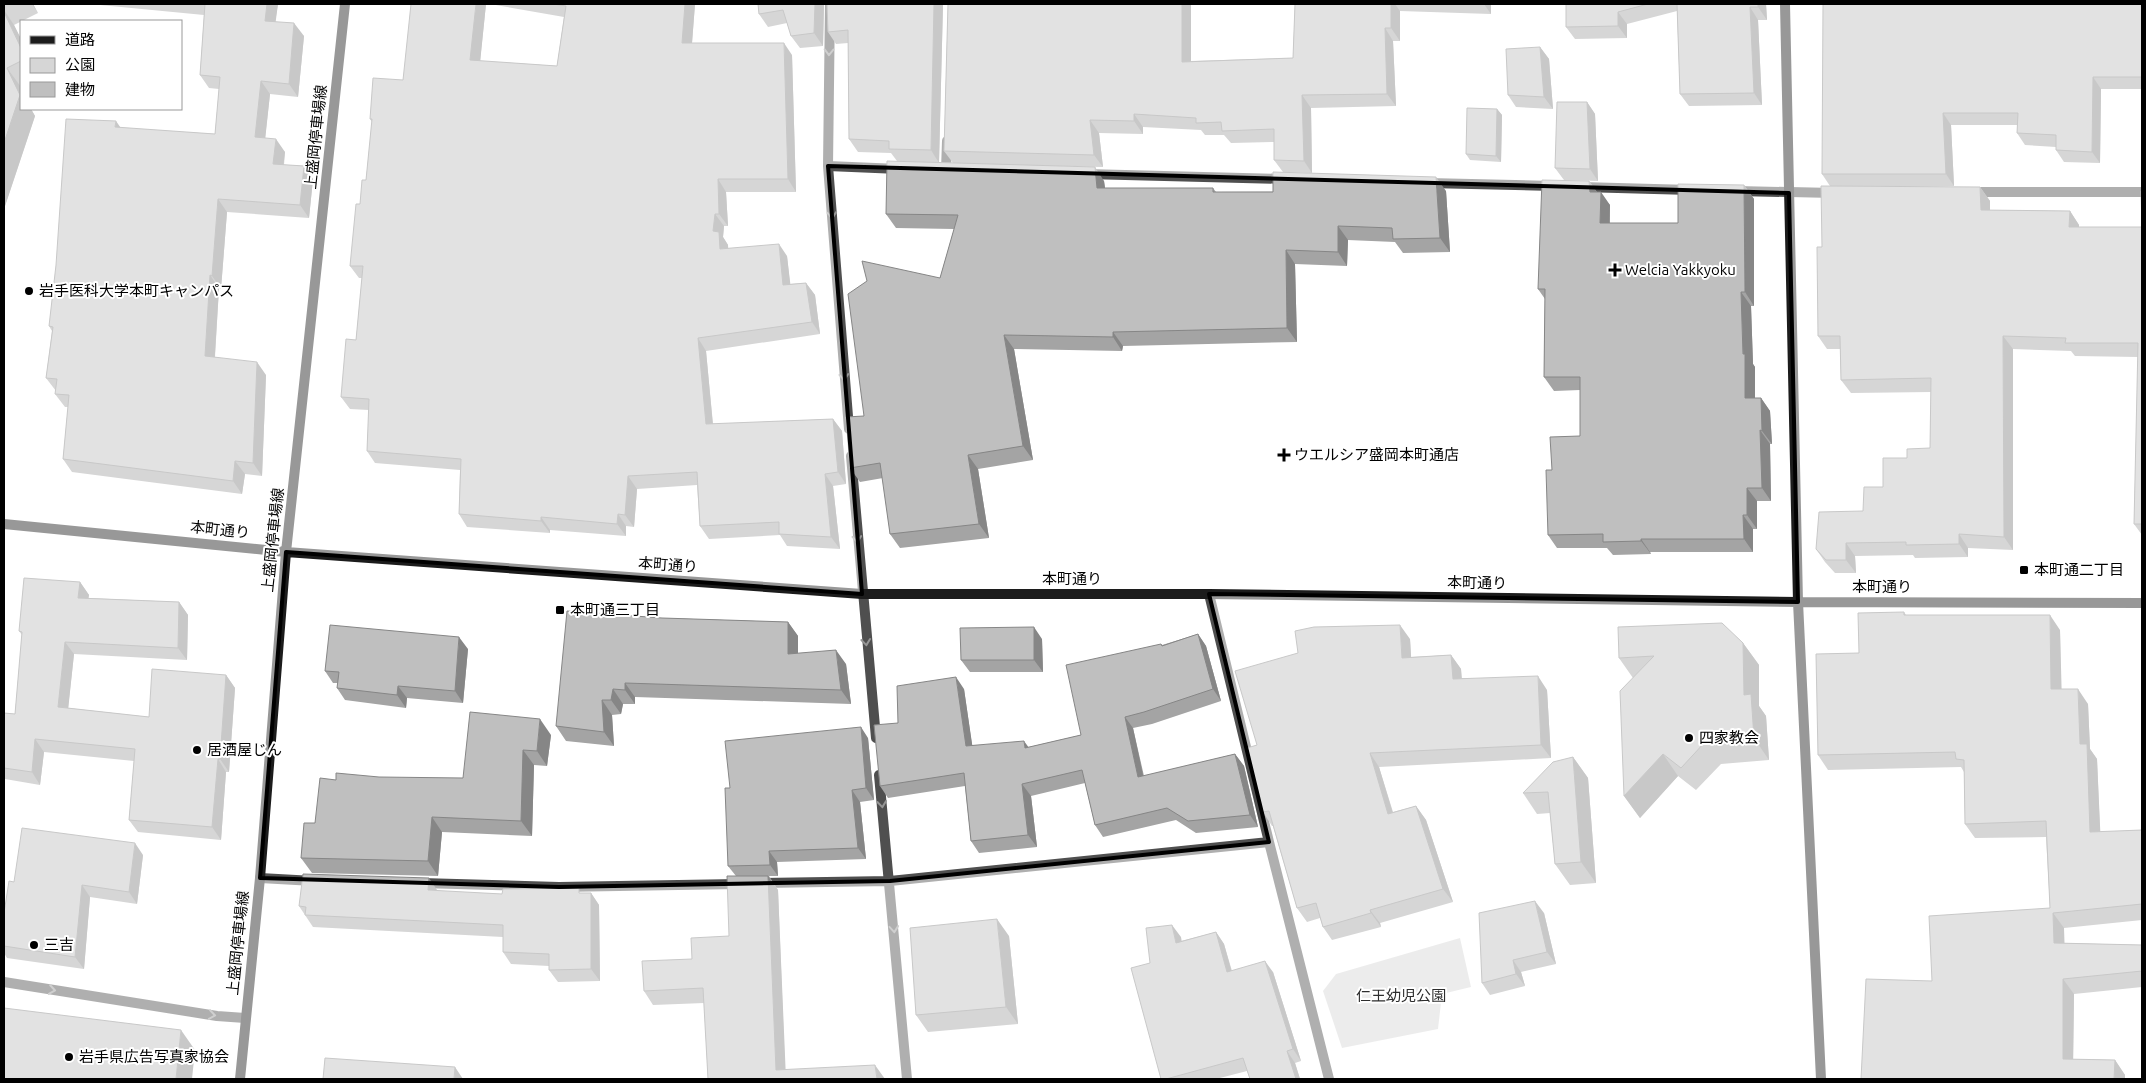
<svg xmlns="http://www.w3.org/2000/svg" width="2146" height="1083" viewBox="0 0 2146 1083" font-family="Ubuntu,'Noto Sans JP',sans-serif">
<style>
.green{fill:#d6d6d6}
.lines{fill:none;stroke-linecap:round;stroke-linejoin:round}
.street{stroke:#4f4f4f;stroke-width:10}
.secondary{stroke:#1c1c1c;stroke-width:10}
.wall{fill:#a4a4a4}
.shaded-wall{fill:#868686}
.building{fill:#bfbfbf;stroke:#868686}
.oneway{stroke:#959595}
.marked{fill:none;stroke:#000;stroke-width:4;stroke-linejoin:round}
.poi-dot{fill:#000;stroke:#fff;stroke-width:2}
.labels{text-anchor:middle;stroke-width:4;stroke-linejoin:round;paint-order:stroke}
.street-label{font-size:15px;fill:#000;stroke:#fff}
.poi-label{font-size:15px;fill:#000;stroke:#fff;text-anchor:start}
.park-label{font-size:15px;fill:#2d2d2d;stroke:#fff}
</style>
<rect width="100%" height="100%" fill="#fff"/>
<path class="green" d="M 1460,938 L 1471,987 L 1442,994 L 1438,1029 L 1342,1048 L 1323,991 L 1336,974 Z"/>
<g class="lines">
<path class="street" d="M 830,4 L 828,166 L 849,429
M 828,166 L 899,169
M 946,170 L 947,141
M 1086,174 L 1286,179
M 1428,183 L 1554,186
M 1581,187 L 1691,190
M 1736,191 L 1834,193
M 1971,192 L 2142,192
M 851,456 L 876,738
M 1209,594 L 1269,842 L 1329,1079
M 879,775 L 907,1079
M 260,878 L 314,881
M 421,883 L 559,887 L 738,884
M 760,883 L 890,881 L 1269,842
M 4,982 L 217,1016 L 245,1018"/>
<path class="secondary" d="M 1785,4 L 1798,602 L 1821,1079
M 4,524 L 286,552 L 862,594 L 1209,594 L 1798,602 L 2142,603
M 240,1079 L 260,878 L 286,552 L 345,4"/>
</g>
<path class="wall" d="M 4,4 L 33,4 L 38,13 L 14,25 L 21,39 L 21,109 L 31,109 L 35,116 L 4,209 Z
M 90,4 L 278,4 L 275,22 L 304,36 L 298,97 L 270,94 L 265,138 L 285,152 L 284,165 L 304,166 L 313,179 L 309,218 L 227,212 L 221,289 L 219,288 L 215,357 L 266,375 L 262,476 L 245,474 L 242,494 L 72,472 L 63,459 L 68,407 L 65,407 L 55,394 L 56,391 L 46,378 L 52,331 L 49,326 L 120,128 L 215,134 L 219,89 L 209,88 L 200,75 L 204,15 Z
M 486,4 L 480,61 L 557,66 L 564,17 L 490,4 L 695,4 L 692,43 L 792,55 L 796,192 L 726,192 L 728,226 L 724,226 L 723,237 L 728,245 L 728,248 L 787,256 L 790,284 L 806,283 L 815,295 L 820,334 L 706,351 L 713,424 L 833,419 L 842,431 L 846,484 L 833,486 L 840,549 L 787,546 L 780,535 L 709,539 L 700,526 L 697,485 L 637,489 L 634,527 L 626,526 L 626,536 L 550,530 L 550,533 L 467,527 L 459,514 L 460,470 L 375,463 L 367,451 L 369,410 L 350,409 L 341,397 L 356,340 L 362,278 L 359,278 L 350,266 L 360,204 L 366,180 L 372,122 L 370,119 L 403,80 Z
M 758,4 L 824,4 L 823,46 L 800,48 L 791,36 L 787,23 L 768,27 L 759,14 Z
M 827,4 L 943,4 L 939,163 L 953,163 L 944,151 L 948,4 L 1191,4 L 1191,61 L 1293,58 L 1295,4 L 1491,4 L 1491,14 L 1400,11 L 1400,41 L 1393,41 L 1396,106 L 1311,108 L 1312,173 L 1283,172 L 1274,160 L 1274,142 L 1231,143 L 1224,135 L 1205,135 L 1201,130 L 1143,127 L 1143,134 L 1099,133 L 1103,167 L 1046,166 L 1104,181 L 1105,188 L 1213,188 L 1216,192 L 1446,191 L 1450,252 L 1403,253 L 1395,242 L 1348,240 L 1347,266 L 1295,264 L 1297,342 L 1123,346 L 1122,351 L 1014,349 L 1033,460 L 978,469 L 989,538 L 900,548 L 890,534 L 883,478 L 860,482 L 850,468 L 864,416 L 940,278 L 954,229 L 896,228 L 886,214 L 897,161 L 891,153 L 858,152 L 849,139 L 848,43 L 836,44 L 828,32 Z
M 1566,4 L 1766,4 L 1767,20 L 1758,20 L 1762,105 L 1689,106 L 1680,94 L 1677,11 L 1627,24 L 1627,38 L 1575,39 L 1566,27 Z
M 2142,4 L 2142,89 L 2101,89 L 2100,163 L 2064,162 L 2056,150 L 2056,147 L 2025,145 L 2017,133 L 2017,125 L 1951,125 L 1954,186 L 1830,186 L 1822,174 Z
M 1540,47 L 1549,59 L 1553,109 L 1516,107 L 1508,95 Z
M 1587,102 L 1595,114 L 1598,181 L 1564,180 L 1555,168 Z
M 1497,109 L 1502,115 L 1501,162 L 1470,160 L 1466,154 Z
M 1589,181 L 1597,192 L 1610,205 L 1610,223 L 1678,223 L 1744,185 L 1754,199 L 1754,306 L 1751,306 L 1753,364 L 1755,367 L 1755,398 L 1761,398 L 1770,411 L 1772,444 L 1770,444 L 1771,501 L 1757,501 L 1757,529 L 1753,529 L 1753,552 L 1650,552 L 1651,554 L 1613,555 L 1607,548 L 1557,548 L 1548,535 L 1552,470 L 1580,436 L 1580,390 L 1554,391 L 1544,377 L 1545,299 L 1538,289 Z
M 1980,187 L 1990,201 L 1990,210 L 2070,211 L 2079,225 L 2079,227 L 2142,227 L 2142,191 L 2142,535 L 2134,524 L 2138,357 L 2075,356 L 2071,351 L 2013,349 L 2013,550 L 1968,548 L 1968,557 L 1915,558 L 1913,555 L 1855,556 L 1856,573 L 1835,573 L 1825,562 L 1816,549 L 1863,511 L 1907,458 L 1930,448 L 1931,392 L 1851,393 L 1841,380 L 1840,349 L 1827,349 L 1818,336 L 1822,247 Z
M 80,582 L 89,595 L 88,598 L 179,602 L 188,615 L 187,660 L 74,654 L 68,708 L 149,717 L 226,675 L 235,688 L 229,772 L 226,772 L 221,840 L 138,832 L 129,820 L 134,761 L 44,752 L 40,785 L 5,779 L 4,791 L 4,713 L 15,714 L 22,635 L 19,631 Z
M 1904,612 L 1906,615 L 2060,630 L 2061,689 L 2088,704 L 2090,749 L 2097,759 L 2100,832 L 2142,830 L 2142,920 L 2064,928 L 2064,943 L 2142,945 L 2142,987 L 2074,994 L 2073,1059 L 2115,1060 L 2125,1075 L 1861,1079 L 1932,981 L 2050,908 L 2046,837 L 1975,838 L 1965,824 L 1964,772 L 1961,767 L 1828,770 L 1818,755 Z
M 662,618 L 788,622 L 798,636 L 798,654 L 846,664 L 851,704 L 635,697 L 635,704 L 623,704 L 621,714 L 612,715 L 614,746 L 566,741 L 556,726 Z
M 1198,634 L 1206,646 L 1221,701 L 1152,724 L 1133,728 L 1144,776 L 1235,754 L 1244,766 L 1258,827 L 1196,833 L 1176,820 L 1103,837 L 1095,825 L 1085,783 L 1031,796 L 1037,847 L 979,853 L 971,841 L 965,786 L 888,798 L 880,786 L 898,723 L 964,689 L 972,745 L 1029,747 L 1081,735 L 1161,644 L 1162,645 Z
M 1042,639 L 1043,672 L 970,672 L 961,660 Z
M 1410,639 L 1411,657 L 1451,655 L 1461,669 L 1462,678 L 1547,690 L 1551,758 L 1379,767 L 1393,812 L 1416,806 L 1426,820 L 1453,902 L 1380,923 L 1381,927 L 1332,940 L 1323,927 L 1320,918 L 1307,922 L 1297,908 L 1273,826 L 1272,826 L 1263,812 Z
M 1743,643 L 1759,665 L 1759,706 L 1766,716 L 1769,760 L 1721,764 L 1696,790 L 1678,776 L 1640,818 L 1624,796 L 1633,678 L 1619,658 Z
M 468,649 L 463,703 L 407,698 L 406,708 L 345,700 L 337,688 L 338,683 L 333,683 L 325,671 Z
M 551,735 L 547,766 L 534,765 L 532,836 L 442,832 L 438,876 L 312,873 L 301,858 L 315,823 L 336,780 L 463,778 Z
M 868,738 L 874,800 L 860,802 L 866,859 L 777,862 L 778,876 L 769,876 L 778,890 L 785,1069 L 708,1079 L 704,1003 L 653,1005 L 644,991 L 729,936 L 736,876 L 728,866 L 730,788 Z
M 1573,757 L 1588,778 L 1596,883 L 1570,885 L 1555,864 L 1550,813 L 1537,814 L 1523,793 Z
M 143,855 L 137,904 L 90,897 L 84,969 L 7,958 L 4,953 L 4,913 L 14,882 Z
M 437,891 L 502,894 L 591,893 L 599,905 L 600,981 L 558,982 L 549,970 L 549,966 L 511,964 L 503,952 L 503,937 L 313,927 L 299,906 Z
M 1544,913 L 1556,964 L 1521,972 L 1525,986 L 1490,995 L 1482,983 Z
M 1216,932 L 1224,944 L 1232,971 L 1273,972 L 1301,1061 L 1295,1063 L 1300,1079 L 1250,1079 L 1247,1071 L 1216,1079 L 1161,1079 L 1150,963 L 1181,937 L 1181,941 Z
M 1009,936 L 1018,1024 L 928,1032 L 916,1015 Z"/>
<path class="shaded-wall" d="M 32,4 L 33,4 L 38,13 Z
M 267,4 L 278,4 L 274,34 L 265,21 Z
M 476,4 L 486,4 L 479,73 L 470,60 Z
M 685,4 L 695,4 L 691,56 L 682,43 Z
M 815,4 L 824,4 L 823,46 L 814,33 Z
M 934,4 L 943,4 L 939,163 L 931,150 Z
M 1182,4 L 1191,4 L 1191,74 L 1182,62 Z
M 1391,4 L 1395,4 L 1400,11 L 1400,41 L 1391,28 Z
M 1484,4 L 1491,4 L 1491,14 Z
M 1758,4 L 1766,4 L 1767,20 L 1758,7 Z
M 1750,7 L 1758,20 L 1762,105 L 1754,93 Z
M 4,10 L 14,25 L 21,39 L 21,48 L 4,12 Z
M 1618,12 L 1627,24 L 1627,38 L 1618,26 Z
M 294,23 L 304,36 L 298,97 L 289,84 Z
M 1385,28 L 1393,41 L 1396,106 L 1387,94 Z
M 784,43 L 792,55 L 796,192 L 788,179 Z
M 1540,47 L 1549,59 L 1553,109 L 1544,97 Z
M 7,68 L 21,87 L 21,109 L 31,109 L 35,116 L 4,209 L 4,143 Z
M 2093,77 L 2101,89 L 2100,163 L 2092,152 Z
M 261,81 L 270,94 L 264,150 L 255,137 Z
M 1302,95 L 1311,108 L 1312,173 L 1304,161 Z
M 1587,102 L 1595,114 L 1598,181 L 1590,169 Z
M 1497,109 L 1502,115 L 1501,162 L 1496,156 Z
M 1943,113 L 1951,125 L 1954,186 L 1946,174 Z
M 1134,114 L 1143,127 L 1143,134 L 1134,121 Z
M 1090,120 L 1099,133 L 1103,167 L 1094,155 Z
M 116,121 L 125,134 L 115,127 Z
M 276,139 L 285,152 L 282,177 L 273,164 Z
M 304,166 L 313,179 L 309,218 L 300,205 Z
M 1095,167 L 1104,181 L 1107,202 L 1097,188 Z
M 1436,177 L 1446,191 L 1450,252 L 1440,238 Z
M 718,179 L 726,192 L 728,226 L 719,214 Z
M 1589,181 L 1599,195 L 1590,192 Z
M 1744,185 L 1754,199 L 1754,306 L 1745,292 Z
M 1980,187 L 1990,201 L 1990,224 L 1981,210 Z
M 1601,192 L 1610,205 L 1609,236 L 1600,223 Z
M 218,199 L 227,212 L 221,289 L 212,276 Z
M 2070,211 L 2079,225 L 2079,240 L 2069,227 Z
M 715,214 L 724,226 L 723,237 L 728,245 L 729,261 L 720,249 L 713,231 Z
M 1338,226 L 1348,240 L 1347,266 L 1338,252 Z
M 779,244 L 787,256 L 792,298 L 783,285 Z
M 1286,250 L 1295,264 L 1297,342 L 1287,328 Z
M 210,275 L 219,288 L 214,369 L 205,356 Z
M 806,283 L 815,295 L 820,334 L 812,322 Z
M 1741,292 L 1751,306 L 1753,364 L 1755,367 L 1755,411 L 1745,398 Z
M 1113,332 L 1123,346 L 1122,351 L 1113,337 Z
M 1004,335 L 1014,349 L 1033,460 L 1023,446 Z
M 2003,336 L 2013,349 L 2013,550 L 2004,537 Z
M 698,338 L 706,351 L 714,437 L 706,424 Z
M 257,362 L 266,375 L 262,476 L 253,463 Z
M 1761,398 L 1770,411 L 1772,444 L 1762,431 Z
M 833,419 L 842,431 L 846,484 L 838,472 Z
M 1760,430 L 1770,444 L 1771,501 L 1762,488 Z
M 968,455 L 978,469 L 989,538 L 979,524 Z
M 235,461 L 245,474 L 242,494 L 233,481 Z
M 825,474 L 833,486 L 840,549 L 831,537 Z
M 628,476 L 637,489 L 634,527 L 625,515 Z
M 1747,488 L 1757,501 L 1757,529 L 1747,515 Z
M 618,514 L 626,526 L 626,536 L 617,524 Z
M 1743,515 L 1753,529 L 1753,552 L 1744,539 Z
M 541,517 L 550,530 L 550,533 L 541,521 Z
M 1959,534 L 1968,548 L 1968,557 L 1959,544 Z
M 1641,539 L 1650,552 L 1651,554 L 1641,541 Z
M 1846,543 L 1855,556 L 1856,573 L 1846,560 Z
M 80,582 L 89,595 L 87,611 L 78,598 Z
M 179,602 L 188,615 L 187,660 L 178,648 Z
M 2050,615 L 2060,630 L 2062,704 L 2051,689 Z
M 788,622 L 798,636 L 798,669 L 788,654 Z
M 1400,625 L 1410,639 L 1412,671 L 1402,658 Z
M 1034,627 L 1042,639 L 1043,672 L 1034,660 Z
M 1198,634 L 1206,646 L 1221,701 L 1213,689 Z
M 459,637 L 468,649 L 463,703 L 455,691 Z
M 65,642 L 74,654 L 67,720 L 58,707 Z
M 1743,643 L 1759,665 L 1759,706 L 1766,716 L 1769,760 L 1754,738 L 1744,695 Z
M 836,650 L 846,664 L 851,704 L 841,690 Z
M 1451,655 L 1461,669 L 1462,692 L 1453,679 Z
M 226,675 L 235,688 L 229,772 L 220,759 Z
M 1538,676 L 1547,690 L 1551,758 L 1541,745 Z
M 956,677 L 964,689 L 974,757 L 966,746 Z
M 625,683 L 635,697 L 635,704 L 625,690 Z
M 398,686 L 407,698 L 406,708 L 397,695 Z
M 613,689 L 623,704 L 621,714 L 611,700 Z
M 2078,689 L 2088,704 L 2090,749 L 2097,759 L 2101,847 L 2090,832 L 2080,744 Z
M 602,700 L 612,715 L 614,746 L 604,732 Z
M 1125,717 L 1133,728 L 1146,789 L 1138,777 Z
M 540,719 L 551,735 L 547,766 L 537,751 Z
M 861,727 L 868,738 L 874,800 L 866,788 Z
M 35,739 L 44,752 L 40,785 L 32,772 Z
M 1024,741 L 1032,752 L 1025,748 Z
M 523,750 L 534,765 L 532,836 L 521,821 Z
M 1370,753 L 1379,767 L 1397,827 L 1388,814 Z
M 1235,754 L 1244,766 L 1258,827 L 1250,815 Z
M 1663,754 L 1678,776 L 1640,818 L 1624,796 Z
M 1573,757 L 1588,778 L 1596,883 L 1581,862 Z
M 218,759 L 226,772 L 221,840 L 212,827 Z
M 4,777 L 5,779 L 4,791 Z
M 1022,784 L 1031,796 L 1037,847 L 1028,835 Z
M 852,790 L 860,802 L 866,859 L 858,848 Z
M 1416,806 L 1426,820 L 1453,902 L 1443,889 Z
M 432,817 L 442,832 L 438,876 L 428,861 Z
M 135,843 L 143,855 L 137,904 L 129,892 Z
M 769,851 L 777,862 L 778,876 L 770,865 Z
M 768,876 L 778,890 L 786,1079 L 776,1070 Z
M 429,878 L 437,890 L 428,890 Z
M 82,885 L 90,897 L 84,969 L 75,957 Z
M 591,893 L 599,905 L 600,981 L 591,969 Z
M 1535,901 L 1544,913 L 1556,964 L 1547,952 Z
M 1370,910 L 1380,923 L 1381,927 L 1371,913 Z
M 2053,913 L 2064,928 L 2065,958 L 2054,943 Z
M 997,919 L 1009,936 L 1018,1024 L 1006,1007 Z
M 1172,925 L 1181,937 L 1184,955 L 1176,943 Z
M 1216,932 L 1224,944 L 1235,984 L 1227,972 Z
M 1513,960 L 1521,972 L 1525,986 L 1516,974 Z
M 1265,961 L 1273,972 L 1301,1061 L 1293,1049 Z
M 2063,979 L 2074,994 L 2073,1074 L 2063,1059 Z
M 181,1030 L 195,1050 L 192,1079 L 176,1079 Z
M 1287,1051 L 1295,1063 L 1300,1079 L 1296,1079 Z
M 2115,1060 L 2125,1075 L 2125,1079 L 2114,1079 Z
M 875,1065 L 885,1079 L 877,1079 Z
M 455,1067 L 463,1079 L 454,1079 Z"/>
<path class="building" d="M 205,4 L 267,4 L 265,21 L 294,23 L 289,84 L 261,81 L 255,137 L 276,139 L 273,164 L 304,166 L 300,205 L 218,199 L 212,276 L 210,275 L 205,356 L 257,362 L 253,463 L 235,461 L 233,481 L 63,459 L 69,395 L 55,394 L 57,379 L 46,378 L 53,327 L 49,326 L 56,265 L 66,119 L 116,121 L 115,127 L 215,134 L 220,77 L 200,75 Z
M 411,4 L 476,4 L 470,60 L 557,66 L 566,6 L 553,4 L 685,4 L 682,43 L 784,43 L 788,179 L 718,179 L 719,214 L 715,214 L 713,231 L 719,232 L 720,249 L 779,244 L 783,285 L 806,283 L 812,322 L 698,338 L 706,424 L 833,419 L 838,472 L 825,474 L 831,537 L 779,534 L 779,522 L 700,526 L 697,472 L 628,476 L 625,515 L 618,514 L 617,524 L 541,517 L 541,521 L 459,514 L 461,459 L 367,451 L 369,399 L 341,397 L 346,339 L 356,340 L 363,266 L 350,266 L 356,204 L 360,204 L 362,180 L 366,180 L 372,119 L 370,119 L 373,78 L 403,80 Z
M 758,4 L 815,4 L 814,33 L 791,36 L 783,10 L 759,14 Z
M 827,4 L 934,4 L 931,150 L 889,149 L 889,141 L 849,139 L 848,30 L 828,32 Z
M 948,4 L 1182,4 L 1182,62 L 1293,58 L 1295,4 L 1391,4 L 1391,28 L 1385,28 L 1387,94 L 1302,95 L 1304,161 L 1274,160 L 1274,129 L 1222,131 L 1221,122 L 1196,123 L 1196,118 L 1134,114 L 1134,121 L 1090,120 L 1094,155 L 944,151 Z
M 1566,4 L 1648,4 L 1618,12 L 1618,26 L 1566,27 Z
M 1677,4 L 1758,4 L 1758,7 L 1750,7 L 1754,93 L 1680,94 Z
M 1823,4 L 2142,4 L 2142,77 L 2093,77 L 2092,152 L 2056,150 L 2056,135 L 2017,133 L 2018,113 L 1943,113 L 1946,174 L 1822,174 Z
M 4,12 L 21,48 L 21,61 L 7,68 L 20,95 L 4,143 Z
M 1540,47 L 1544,97 L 1508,95 L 1506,49 Z
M 1557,102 L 1587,102 L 1590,169 L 1555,168 Z
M 1467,108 L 1497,109 L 1496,156 L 1466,154 Z
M 887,161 L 1095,167 L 1097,188 L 1213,188 L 1213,192 L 1273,192 L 1273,172 L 1436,177 L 1440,238 L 1393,239 L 1392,228 L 1338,226 L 1338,252 L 1286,250 L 1287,328 L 1113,332 L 1113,337 L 1004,335 L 1023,446 L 968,455 L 979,524 L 890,534 L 880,463 L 850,468 L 846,417 L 864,416 L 848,294 L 867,281 L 862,261 L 940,278 L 958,215 L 886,214 Z
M 1542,180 L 1589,181 L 1590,192 L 1601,192 L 1600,223 L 1678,223 L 1678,184 L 1744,185 L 1745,292 L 1741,292 L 1743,354 L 1745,354 L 1745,398 L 1761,398 L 1762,431 L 1760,430 L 1762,488 L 1747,488 L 1747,515 L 1743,515 L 1744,539 L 1641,539 L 1641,541 L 1603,542 L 1603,534 L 1548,535 L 1546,470 L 1552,470 L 1550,437 L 1580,436 L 1580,377 L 1544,377 L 1545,289 L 1538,289 Z
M 1821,186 L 1980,187 L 1981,210 L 2070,211 L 2069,227 L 2142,227 L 2141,191 L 2142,191 L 2142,524 L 2134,524 L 2138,343 L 2065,343 L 2066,338 L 2003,336 L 2004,537 L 1959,534 L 1959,544 L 1906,545 L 1906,542 L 1846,543 L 1846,560 L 1826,560 L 1816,549 L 1819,512 L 1863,511 L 1864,487 L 1883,487 L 1883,458 L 1907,458 L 1907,449 L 1930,448 L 1931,378 L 1841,380 L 1840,336 L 1818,336 L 1817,247 L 1822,247 Z
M 24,578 L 80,582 L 78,598 L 179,602 L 178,648 L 65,642 L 58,707 L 149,717 L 152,669 L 226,675 L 220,759 L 218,759 L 212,827 L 129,820 L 135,749 L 35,739 L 32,772 L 4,768 L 4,713 L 15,714 L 22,632 L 19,631 Z
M 567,611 L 662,618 L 788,622 L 788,654 L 836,650 L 841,690 L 625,683 L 625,690 L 613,689 L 611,700 L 602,700 L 604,732 L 556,726 Z
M 1904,612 L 1904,615 L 2050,615 L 2051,689 L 2078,689 L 2080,744 L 2087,744 L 2090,832 L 2142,830 L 2142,904 L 2053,913 L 2054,943 L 2142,945 L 2142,971 L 2063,979 L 2063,1059 L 2115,1060 L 2114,1079 L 1861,1079 L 1866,979 L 1932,981 L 1929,916 L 2050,908 L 2046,821 L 1965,824 L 1964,760 L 1956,759 L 1955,752 L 1818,755 L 1816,654 L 1859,653 L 1858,613 Z
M 1722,623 L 1743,643 L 1744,695 L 1751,694 L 1754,738 L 1705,742 L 1681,768 L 1663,754 L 1624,796 L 1620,691 L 1654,656 L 1619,658 L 1618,627 Z
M 330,625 L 459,637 L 455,691 L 398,686 L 397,695 L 337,688 L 339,672 L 325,671 Z
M 1400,625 L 1402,658 L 1451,655 L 1453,679 L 1538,676 L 1541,745 L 1370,753 L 1388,814 L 1416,806 L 1443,889 L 1370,910 L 1371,913 L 1323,927 L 1316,903 L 1297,908 L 1269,811 L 1263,812 L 1247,748 L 1257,745 L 1235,671 L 1298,653 L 1295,631 L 1314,627 Z
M 1034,627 L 1034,660 L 961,660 L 960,628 Z
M 1198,634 L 1213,689 L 1144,712 L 1125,717 L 1138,777 L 1235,754 L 1250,815 L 1188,821 L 1167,808 L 1095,825 L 1082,770 L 1022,784 L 1028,835 L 971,841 L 964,773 L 880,786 L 874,725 L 898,723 L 897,686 L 956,677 L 966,746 L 1024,741 L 1025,748 L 1081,735 L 1066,665 L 1161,644 L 1162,646 Z
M 470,712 L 540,719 L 537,751 L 523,750 L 521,821 L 432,817 L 428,861 L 301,858 L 304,823 L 315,823 L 320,778 L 336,780 L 336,773 L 379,777 L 463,778 Z
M 861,727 L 866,788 L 852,790 L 858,848 L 769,851 L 770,865 L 728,866 L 725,788 L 730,788 L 725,741 Z
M 1573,757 L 1581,862 L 1555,864 L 1548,792 L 1523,793 L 1553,762 Z
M 22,828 L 135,843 L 129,892 L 82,885 L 75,957 L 4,946 L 4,913 L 9,881 L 14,882 Z
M 303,874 L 429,878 L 428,890 L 502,894 L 503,889 L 579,888 L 579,893 L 591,893 L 591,969 L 549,970 L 549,954 L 503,952 L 503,925 L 305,915 L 306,907 L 299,906 Z
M 727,876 L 768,876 L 776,1070 L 875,1065 L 877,1079 L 708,1079 L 703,988 L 644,991 L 642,961 L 692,959 L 691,938 L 729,936 Z
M 1535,901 L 1547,952 L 1513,960 L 1516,974 L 1482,983 L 1479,913 Z
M 997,919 L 1006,1007 L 916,1015 L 910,928 Z
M 1172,925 L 1176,943 L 1216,932 L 1227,972 L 1265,961 L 1293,1049 L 1287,1051 L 1296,1079 L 1250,1079 L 1243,1058 L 1166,1079 L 1161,1079 L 1131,968 L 1150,963 L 1146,928 Z
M 4,1008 L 181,1030 L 176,1079 L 4,1079 Z
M 325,1058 L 455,1067 L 454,1079 L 323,1079 Z"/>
<defs><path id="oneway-chevron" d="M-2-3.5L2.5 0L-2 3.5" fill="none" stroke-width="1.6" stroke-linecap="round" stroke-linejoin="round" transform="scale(1.25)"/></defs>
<g class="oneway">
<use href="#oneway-chevron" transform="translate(829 52) rotate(91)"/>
<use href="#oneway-chevron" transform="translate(832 215) rotate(85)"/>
<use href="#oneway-chevron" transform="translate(844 377) rotate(85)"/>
<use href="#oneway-chevron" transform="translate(857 539) rotate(85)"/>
<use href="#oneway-chevron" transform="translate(866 642) rotate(84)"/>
<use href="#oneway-chevron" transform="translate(882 804) rotate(84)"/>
<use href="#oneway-chevron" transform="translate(894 929) rotate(85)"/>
<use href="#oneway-chevron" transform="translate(52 990) rotate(9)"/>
<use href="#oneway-chevron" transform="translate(212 1015) rotate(8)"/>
</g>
<path d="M0 0H2146V1083H0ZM 828,166 L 1789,193 L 1798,602 L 1209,594 L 1269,842 L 890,881 L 559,887 L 260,878 L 286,552 L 862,594 Z" fill="#fff" fill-opacity=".55" fill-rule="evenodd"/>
<path class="marked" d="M 828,166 L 1789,193 L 1798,602 L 1209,594 L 1269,842 L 890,881 L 559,887 L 260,878 L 286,552 L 862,594 Z"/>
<g class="poi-dot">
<path d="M1612.5 262.5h5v5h5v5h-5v5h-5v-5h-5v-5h5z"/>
<circle cx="29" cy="291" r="5"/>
<path d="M1281.5 447.5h5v5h5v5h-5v5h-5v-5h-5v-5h5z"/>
<rect x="2019" y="565" width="10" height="10" rx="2.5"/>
<rect x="555" y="605" width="10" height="10" rx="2.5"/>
<circle cx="1689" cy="738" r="5"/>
<circle cx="197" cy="750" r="5"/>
<circle cx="34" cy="945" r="5"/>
<circle cx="69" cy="1057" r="5"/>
</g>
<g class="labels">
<g class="street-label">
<text transform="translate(316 137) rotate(-84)" y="5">上盛岡停車場線</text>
<text transform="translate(220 530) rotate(6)" y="5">本町通り</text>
<text transform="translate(273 540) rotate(-84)" y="5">上盛岡停車場線</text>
<text transform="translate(668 565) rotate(4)" y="5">本町通り</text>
<text x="1072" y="584">本町通り</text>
<text transform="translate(1477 583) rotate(1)" y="5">本町通り</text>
<text x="1882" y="592">本町通り</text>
<text transform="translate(238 943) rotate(-84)" y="5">上盛岡停車場線</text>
</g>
<g class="poi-label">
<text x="1625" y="275">Welcia Yakkyoku</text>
<text x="39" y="296">岩手医科大学本町キャンパス</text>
<text x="1294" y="460">ウエルシア盛岡本町通店</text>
<text x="2034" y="575">本町通二丁目</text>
<text x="570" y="615">本町通三丁目</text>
<text x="1699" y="743">四家教会</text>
<text x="207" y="755">居酒屋じん</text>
<text x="44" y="950">三吉</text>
<text x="79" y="1062">岩手県広告写真家協会</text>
</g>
<g class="park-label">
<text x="1401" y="1001">仁王幼児公園</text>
</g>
</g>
<rect width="2146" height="1083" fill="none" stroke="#000000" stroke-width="10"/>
<rect x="20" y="20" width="162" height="90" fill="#ffffff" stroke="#999999"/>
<rect x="30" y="36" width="25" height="8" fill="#1c1c1c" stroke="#999999"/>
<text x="65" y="45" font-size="15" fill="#000000">道路</text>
<rect x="30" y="58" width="25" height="15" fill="#d6d6d6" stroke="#999999"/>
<text x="65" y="70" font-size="15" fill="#000000">公園</text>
<rect x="30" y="82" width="25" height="15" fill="#bfbfbf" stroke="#999999"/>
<text x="65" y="95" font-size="15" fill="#000000">建物</text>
</svg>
